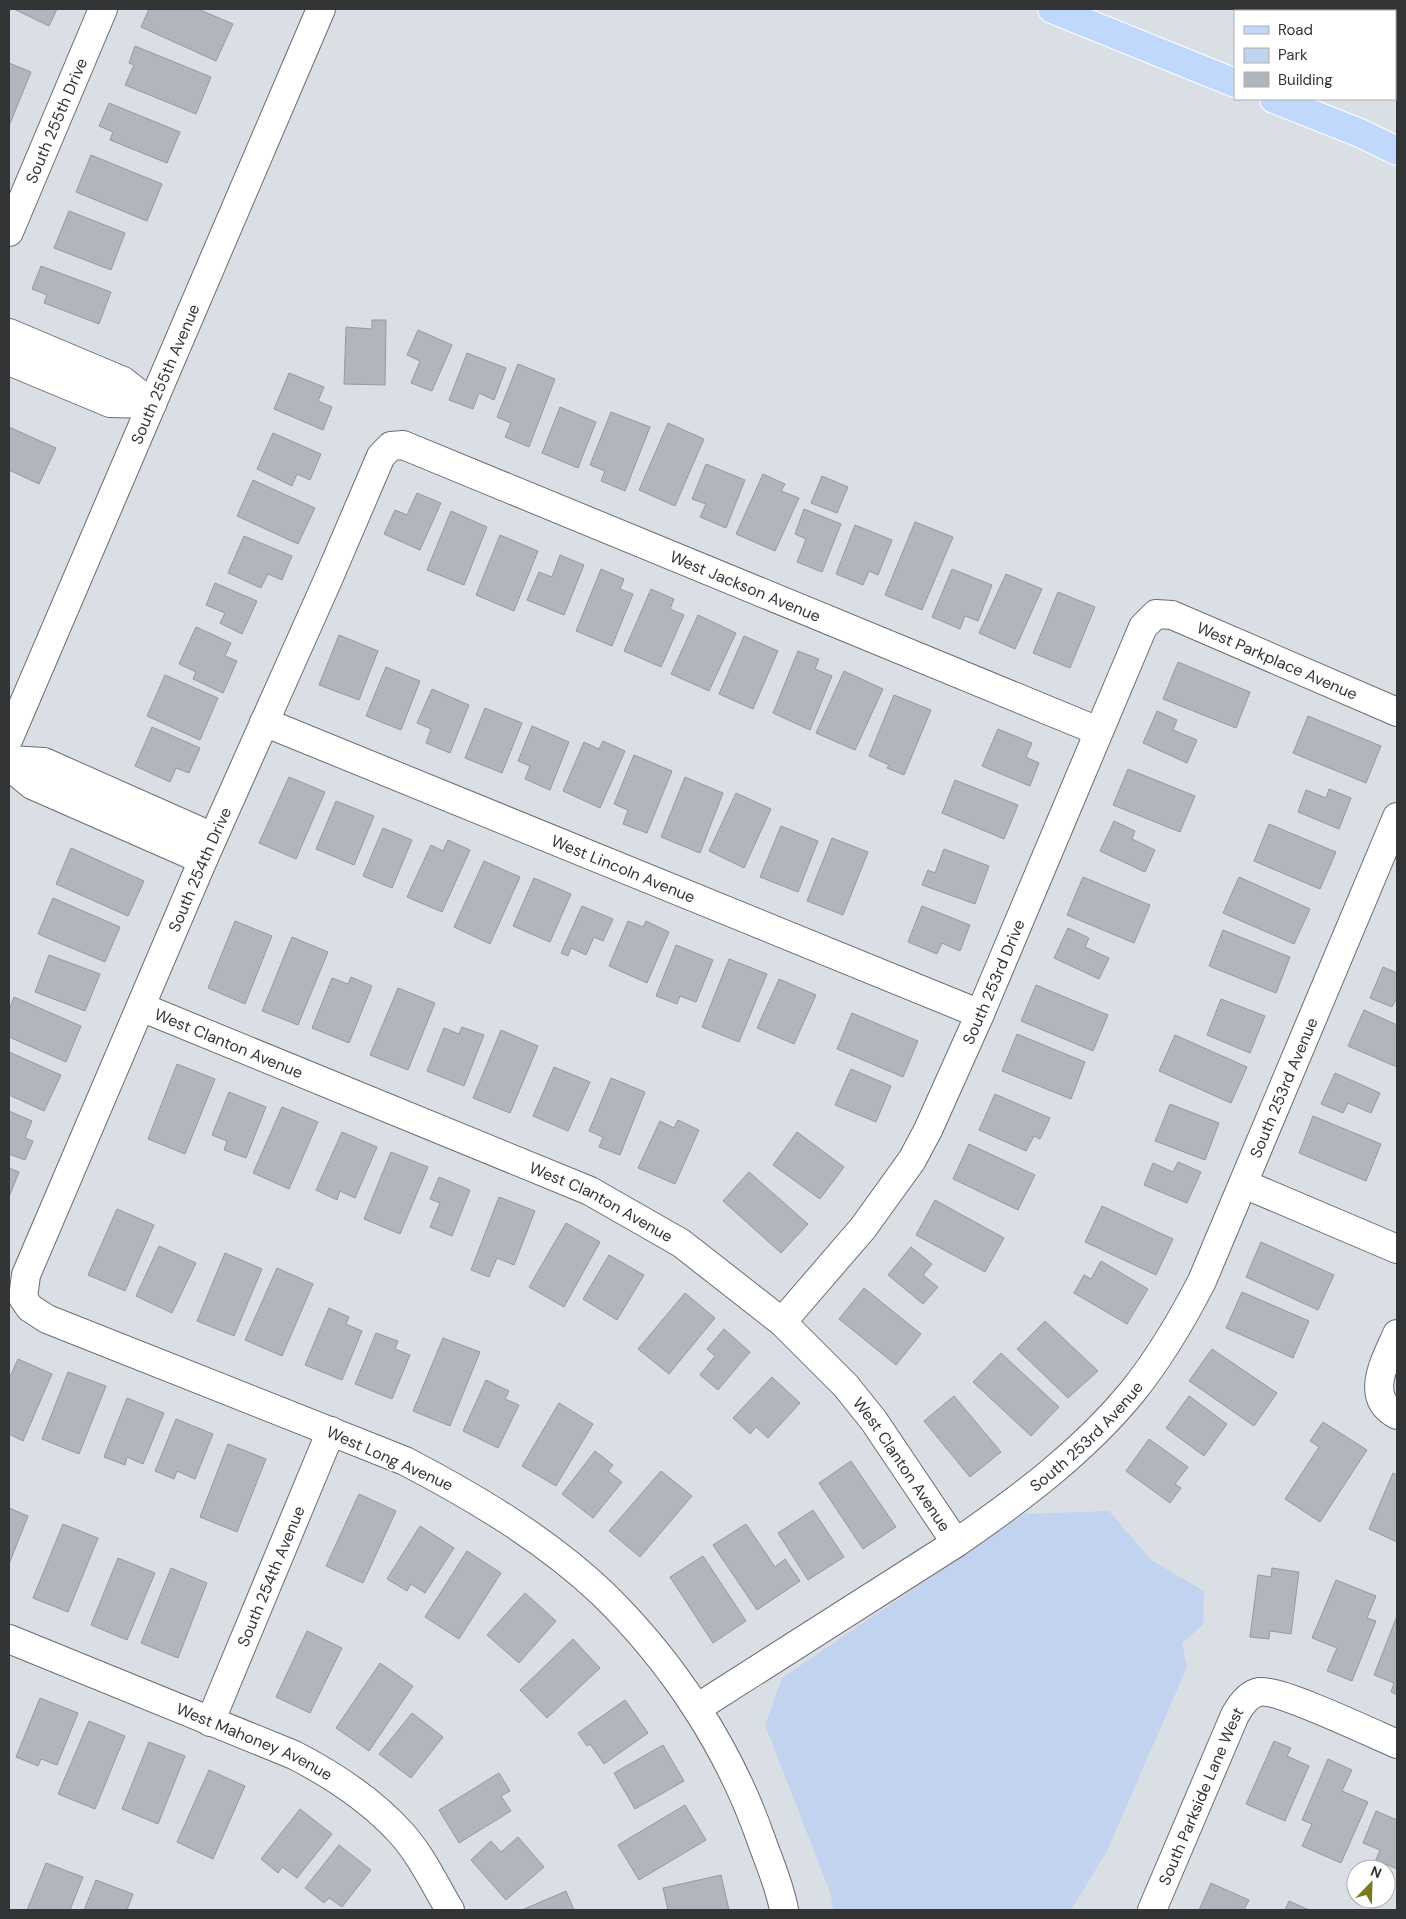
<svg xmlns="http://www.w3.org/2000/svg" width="1406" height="1919" viewBox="0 0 1406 1919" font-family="'DM Sans',sans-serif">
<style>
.green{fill:#c1d3ef}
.building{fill:#b1b5bc;stroke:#9599a0}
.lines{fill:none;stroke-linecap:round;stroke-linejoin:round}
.minor-casing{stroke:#696d73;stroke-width:30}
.major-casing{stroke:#fff;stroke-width:30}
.minor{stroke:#fff;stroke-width:28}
.major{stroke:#c1d8fd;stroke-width:28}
.labels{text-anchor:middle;stroke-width:4;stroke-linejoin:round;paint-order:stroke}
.street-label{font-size:16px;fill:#323436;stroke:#fff}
</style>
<rect width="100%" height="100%" fill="#dadfe6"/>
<path class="green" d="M 1109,1511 L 1151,1560 L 1204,1591 L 1203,1625 L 1182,1643 L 1187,1667 L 1107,1851 L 1071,1910 L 833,1910 L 831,1895 L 765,1725 L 782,1678 L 1024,1514 Z"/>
<path class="building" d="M 14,9 L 57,9 L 49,26 Z
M 149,9 L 198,9 L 233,24 L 216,61 L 141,27 Z
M 135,46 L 211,77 L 196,114 L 125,85 L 134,65 L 129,63 Z
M 9,63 L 31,72 L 9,126 Z
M 109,103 L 180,132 L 167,163 L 110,140 L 113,132 L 99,126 Z
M 91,155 L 162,184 L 147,221 L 76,192 Z
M 69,211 L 125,233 L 111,270 L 54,248 Z
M 41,266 L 111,292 L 99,324 L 44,303 L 47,295 L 32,289 Z
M 372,320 L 386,320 L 385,385 L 344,384 L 346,327 L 372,329 Z
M 418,330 L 452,345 L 432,391 L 411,383 L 420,361 L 407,355 Z
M 467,353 L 506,368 L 494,400 L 479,393 L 473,409 L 449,400 Z
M 518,364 L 555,379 L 529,447 L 505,437 L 511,423 L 497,417 Z
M 289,373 L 324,387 L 318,401 L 332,407 L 323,430 L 274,409 Z
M 560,407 L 596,422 L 578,468 L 542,453 Z
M 611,412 L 650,427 L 625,491 L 601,481 L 605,471 L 590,465 Z
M 668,423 L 704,439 L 675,506 L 639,490 Z
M 9,427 L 56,448 L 39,484 L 9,470 Z
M 273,433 L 321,454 L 310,480 L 297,474 L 292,486 L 257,469 Z
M 706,464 L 745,480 L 726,528 L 700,517 L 706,504 L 692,499 Z
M 763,474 L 785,484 L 781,491 L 799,498 L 775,551 L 736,534 Z
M 822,476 L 848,487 L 837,513 L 811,503 Z
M 253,480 L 315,508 L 298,544 L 237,516 Z
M 417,493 L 441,503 L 420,550 L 384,534 L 395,510 L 407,515 Z
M 804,509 L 841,524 L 822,572 L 797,562 L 806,539 L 795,534 Z
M 451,511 L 487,527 L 464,585 L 427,570 Z
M 915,522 L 953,537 L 922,610 L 885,595 Z
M 855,525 L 892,540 L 878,575 L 869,571 L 863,585 L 836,574 Z
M 500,535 L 538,551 L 514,611 L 476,595 Z
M 244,536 L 292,556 L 282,580 L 268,574 L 261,588 L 228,573 Z
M 560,555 L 584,565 L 564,615 L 527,600 L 539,572 L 552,577 Z
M 601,569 L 624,579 L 620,589 L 633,594 L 612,646 L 576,631 Z
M 952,569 L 992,585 L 978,621 L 965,616 L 960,629 L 932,617 Z
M 1006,574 L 1042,589 L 1015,649 L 979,633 Z
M 215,583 L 257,601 L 242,634 L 220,623 L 225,613 L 206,605 Z
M 651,589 L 674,599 L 670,609 L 684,615 L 661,667 L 624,651 Z
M 1058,592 L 1095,607 L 1070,668 L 1033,653 Z
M 698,615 L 736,633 L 709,691 L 671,674 Z
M 196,627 L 231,643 L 225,656 L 237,661 L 223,693 L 193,679 L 196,672 L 179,664 Z
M 339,635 L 378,651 L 359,700 L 319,685 Z
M 744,636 L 778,651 L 753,709 L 719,694 Z
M 798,651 L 819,659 L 815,669 L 832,676 L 810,730 L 773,713 Z
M 1178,662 L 1250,692 L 1236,728 L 1163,699 Z
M 386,667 L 420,681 L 401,730 L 366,716 Z
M 844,671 L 883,689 L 855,750 L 816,733 Z
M 165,675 L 218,698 L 200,740 L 147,716 Z
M 432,689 L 469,705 L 450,753 L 426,743 L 431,729 L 417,723 Z
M 894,695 L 931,710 L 904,775 L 887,768 L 889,765 L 869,756 Z
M 485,708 L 522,723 L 502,773 L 465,758 Z
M 1157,711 L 1177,720 L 1173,730 L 1197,740 L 1187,763 L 1143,743 Z
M 1308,716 L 1381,746 L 1366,783 L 1293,753 Z
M 532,726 L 569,742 L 550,790 L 525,779 L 530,766 L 518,761 Z
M 152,727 L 200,748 L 189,773 L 176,768 L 170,782 L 135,766 Z
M 998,729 L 1032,743 L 1026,757 L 1039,763 L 1030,786 L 982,766 Z
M 603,741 L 625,751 L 600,808 L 563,791 L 584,742 L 599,749 Z
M 634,755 L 672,771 L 647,833 L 623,824 L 628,810 L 614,804 Z
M 1128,769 L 1195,796 L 1180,832 L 1113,805 Z
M 289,777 L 325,792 L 296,859 L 259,843 Z
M 685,777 L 723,793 L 700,853 L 661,837 Z
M 955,780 L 1018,805 L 1004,839 L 942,813 Z
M 1329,789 L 1351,798 L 1339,829 L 1298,812 L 1306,790 L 1326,798 Z
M 736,793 L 771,809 L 744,868 L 709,851 Z
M 336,801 L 374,816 L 354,865 L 316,849 Z
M 1114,821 L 1135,831 L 1132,839 L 1155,850 L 1145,872 L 1100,851 Z
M 1269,824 L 1336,852 L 1320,889 L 1254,861 Z
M 781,826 L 818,841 L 798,892 L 760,877 Z
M 383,828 L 412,840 L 392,888 L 363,876 Z
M 832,838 L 868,852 L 843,915 L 807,901 Z
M 448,840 L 470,850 L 442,912 L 407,897 L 431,845 L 443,851 Z
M 71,848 L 144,881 L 128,916 L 56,884 Z
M 944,849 L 989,866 L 975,904 L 922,885 L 928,870 L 935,873 Z
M 484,861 L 520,877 L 490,944 L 454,927 Z
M 1083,877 L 1150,905 L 1134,943 L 1067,915 Z
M 1239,877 L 1310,909 L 1294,944 L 1223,913 Z
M 534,878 L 571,894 L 550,942 L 513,926 Z
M 53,898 L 120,927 L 105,962 L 38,934 Z
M 582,906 L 613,919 L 603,941 L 594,937 L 586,955 L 571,948 L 568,956 L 561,953 Z
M 922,906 L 970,925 L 960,951 L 942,943 L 937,954 L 908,942 Z
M 235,921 L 272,936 L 245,1004 L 208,988 Z
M 628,921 L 643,927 L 646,921 L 669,932 L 647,983 L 609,966 Z
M 1068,928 L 1089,938 L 1085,947 L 1109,958 L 1099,979 L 1054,958 Z
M 1223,930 L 1290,957 L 1276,993 L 1209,966 Z
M 292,937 L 328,952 L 298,1025 L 262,1011 Z
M 676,945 L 713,960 L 696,1002 L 680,996 L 677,1004 L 656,996 Z
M 49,955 L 100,974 L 85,1011 L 35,992 Z
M 729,959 L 767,974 L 739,1042 L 702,1027 Z
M 1383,967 L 1397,973 L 1397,998 L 1392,1007 L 1370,998 Z
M 351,977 L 372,986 L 349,1043 L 312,1028 L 332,978 L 348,984 Z
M 779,979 L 816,995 L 794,1044 L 757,1028 Z
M 1036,985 L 1108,1015 L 1093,1051 L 1021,1021 Z
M 398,988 L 435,1003 L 408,1070 L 370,1055 Z
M 14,997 L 81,1026 L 66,1062 L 9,1037 L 9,1010 Z
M 1221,999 L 1265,1016 L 1250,1053 L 1207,1035 Z
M 1364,1010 L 1397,1025 L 1397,1067 L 1348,1046 Z
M 852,1013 L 918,1041 L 903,1077 L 837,1049 Z
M 462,1027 L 484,1035 L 464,1086 L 427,1071 L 444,1028 L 459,1034 Z
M 501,1030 L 538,1046 L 510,1113 L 473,1098 Z
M 1017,1034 L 1085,1062 L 1071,1099 L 1002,1071 Z
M 1175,1035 L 1247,1067 L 1231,1103 L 1159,1071 Z
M 9,1052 L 61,1075 L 44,1111 L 9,1095 Z
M 177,1064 L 215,1079 L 185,1154 L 148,1139 Z
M 554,1067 L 590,1082 L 568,1131 L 533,1116 Z
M 851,1069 L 891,1086 L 876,1122 L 835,1105 Z
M 1335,1073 L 1380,1093 L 1371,1113 L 1348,1103 L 1343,1113 L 1321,1104 Z
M 611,1078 L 645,1092 L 620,1155 L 599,1147 L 603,1137 L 589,1131 Z
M 229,1092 L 266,1107 L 246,1158 L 224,1150 L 227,1141 L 212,1135 Z
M 995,1094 L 1050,1118 L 1040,1139 L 1034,1136 L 1026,1151 L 979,1130 Z
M 1170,1104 L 1219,1123 L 1205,1160 L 1155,1141 Z
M 282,1107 L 318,1122 L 289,1189 L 253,1173 Z
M 9,1111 L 32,1121 L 25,1138 L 33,1141 L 25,1160 L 9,1154 Z
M 1313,1116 L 1381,1144 L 1366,1181 L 1299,1153 Z
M 678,1120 L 699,1130 L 675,1184 L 638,1168 L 660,1121 L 674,1128 Z
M 342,1132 L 377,1147 L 355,1198 L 340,1191 L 337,1200 L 316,1190 Z
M 797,1132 L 844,1167 L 820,1199 L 773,1165 Z
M 969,1144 L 1035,1175 L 1018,1210 L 953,1179 Z
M 391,1152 L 428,1167 L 400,1234 L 364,1219 Z
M 1178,1162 L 1201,1172 L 1187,1203 L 1144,1185 L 1153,1163 L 1173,1172 Z
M 9,1168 L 19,1172 L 9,1197 Z
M 749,1172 L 808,1224 L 781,1253 L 723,1201 Z
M 439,1177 L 470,1190 L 452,1236 L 430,1227 L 440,1203 L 430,1199 Z
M 499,1197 L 535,1211 L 514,1265 L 497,1258 L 489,1277 L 471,1270 Z
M 935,1200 L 1004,1238 L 985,1272 L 916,1235 Z
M 1102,1206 L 1173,1239 L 1156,1275 L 1085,1242 Z
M 117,1209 L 154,1225 L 125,1291 L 88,1275 Z
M 566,1223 L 600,1242 L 564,1307 L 529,1287 Z
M 1261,1242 L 1334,1275 L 1318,1310 L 1246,1277 Z
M 159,1246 L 196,1263 L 172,1313 L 136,1296 Z
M 911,1247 L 932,1264 L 923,1275 L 938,1287 L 923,1304 L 888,1275 Z
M 225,1253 L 262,1269 L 234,1336 L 197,1321 Z
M 609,1255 L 644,1275 L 617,1320 L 583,1299 Z
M 1101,1261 L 1148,1289 L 1127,1324 L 1074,1293 L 1084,1275 L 1091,1279 Z
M 277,1268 L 313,1284 L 282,1356 L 245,1340 Z
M 864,1288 L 921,1334 L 896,1365 L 839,1319 Z
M 1242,1292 L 1309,1321 L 1293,1358 L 1226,1328 Z
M 685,1293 L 715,1318 L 669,1374 L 638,1349 Z
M 329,1308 L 349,1317 L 346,1324 L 362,1331 L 342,1380 L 305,1365 Z
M 1045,1321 L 1098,1371 L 1068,1398 L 1017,1349 Z
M 724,1329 L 750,1352 L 718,1390 L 700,1375 L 715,1356 L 707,1349 Z
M 376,1333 L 398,1341 L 395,1349 L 410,1355 L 392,1399 L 355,1384 Z
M 443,1338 L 480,1352 L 450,1426 L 413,1411 Z
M 1212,1349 L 1277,1393 L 1254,1426 L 1189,1381 Z
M 1001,1353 L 1059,1407 L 1031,1436 L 973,1382 Z
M 18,1359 L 52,1374 L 23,1441 L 9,1434 L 9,1379 Z
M 68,1372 L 106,1386 L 79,1454 L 42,1439 Z
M 772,1377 L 800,1403 L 768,1438 L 756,1427 L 750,1434 L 733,1418 Z
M 486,1380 L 509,1391 L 505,1399 L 519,1405 L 498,1448 L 463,1431 Z
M 954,1396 L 1001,1452 L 970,1477 L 924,1421 Z
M 1189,1396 L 1227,1424 L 1204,1456 L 1166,1428 Z
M 127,1398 L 164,1413 L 143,1464 L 127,1457 L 125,1465 L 104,1457 Z
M 559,1403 L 593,1424 L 556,1486 L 522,1466 Z
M 176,1419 L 213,1434 L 195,1479 L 177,1471 L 174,1479 L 155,1471 Z
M 1323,1422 L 1367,1450 L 1320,1522 L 1285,1499 L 1319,1447 L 1310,1441 Z
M 1149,1439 L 1188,1467 L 1175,1484 L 1181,1488 L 1170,1503 L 1126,1471 Z
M 228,1444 L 266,1459 L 237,1532 L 200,1517 Z
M 595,1451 L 613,1465 L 608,1471 L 622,1482 L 593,1518 L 562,1494 Z
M 851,1461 L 896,1527 L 863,1549 L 819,1483 Z
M 661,1471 L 692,1496 L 640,1557 L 609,1531 Z
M 1393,1473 L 1397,1475 L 1397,1542 L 1369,1529 Z
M 359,1494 L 396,1511 L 363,1583 L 326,1566 Z
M 9,1508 L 28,1516 L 9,1564 Z
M 813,1510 L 844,1557 L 808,1580 L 778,1533 Z
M 63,1524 L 98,1538 L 68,1612 L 33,1598 Z
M 746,1524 L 775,1567 L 785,1559 L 800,1581 L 757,1610 L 713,1545 Z
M 420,1526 L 454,1548 L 425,1593 L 411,1584 L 407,1591 L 387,1579 Z
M 467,1551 L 501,1573 L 459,1639 L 425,1617 Z
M 703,1556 L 746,1621 L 713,1643 L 670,1577 Z
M 118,1558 L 155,1573 L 127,1640 L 91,1625 Z
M 171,1568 L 207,1583 L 178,1658 L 141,1643 Z
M 1272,1568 L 1299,1572 L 1291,1634 L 1270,1631 L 1269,1639 L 1250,1637 L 1258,1575 L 1271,1577 Z
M 1336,1580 L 1376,1596 L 1367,1618 L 1376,1621 L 1352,1681 L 1327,1671 L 1337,1648 L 1312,1638 Z
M 525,1593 L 556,1621 L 519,1663 L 487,1635 Z
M 1397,1616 L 1397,1695 L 1391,1692 L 1394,1683 L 1374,1675 Z
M 307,1631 L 342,1648 L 310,1713 L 276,1697 Z
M 573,1639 L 600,1668 L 547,1718 L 520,1690 Z
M 380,1663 L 413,1686 L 369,1751 L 336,1728 Z
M 40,1698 L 78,1713 L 57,1765 L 41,1759 L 38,1766 L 16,1757 Z
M 625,1700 L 648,1733 L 604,1764 L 590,1744 L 587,1746 L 578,1733 Z
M 412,1713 L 443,1737 L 411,1778 L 379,1754 Z
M 89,1721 L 125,1736 L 95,1809 L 58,1794 Z
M 1274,1741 L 1291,1748 L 1287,1756 L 1309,1766 L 1285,1821 L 1246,1804 Z
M 149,1742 L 185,1756 L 158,1824 L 122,1809 Z
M 663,1745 L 684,1781 L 635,1809 L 614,1773 Z
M 1328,1759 L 1352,1770 L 1342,1791 L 1368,1802 L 1341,1863 L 1302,1846 L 1312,1824 L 1302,1820 Z
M 209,1770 L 245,1786 L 213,1859 L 177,1842 Z
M 499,1773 L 510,1791 L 501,1796 L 511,1811 L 459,1843 L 439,1810 Z
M 685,1805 L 706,1840 L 639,1880 L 618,1845 Z
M 300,1809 L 332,1834 L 297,1878 L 282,1867 L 278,1873 L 261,1859 Z
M 1376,1811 L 1397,1820 L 1397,1869 L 1376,1860 L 1380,1850 L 1363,1843 Z
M 518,1837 L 544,1867 L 506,1900 L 471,1860 L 491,1841 L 501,1852 Z
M 339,1845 L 371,1870 L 342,1907 L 329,1898 L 324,1903 L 305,1888 Z
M 46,1863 L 83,1877 L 70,1910 L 27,1910 Z
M 721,1875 L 729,1910 L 668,1910 L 663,1888 Z
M 96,1880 L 133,1894 L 127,1910 L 84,1910 Z
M 1211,1883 L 1249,1900 L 1244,1910 L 1199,1910 Z
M 566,1891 L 574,1910 L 522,1910 Z
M 1289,1901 L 1309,1910 L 1285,1910 Z"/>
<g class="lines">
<g class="minor-casing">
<g id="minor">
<path id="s1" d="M 9,232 L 103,9"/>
<path d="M 9,333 L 123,381 L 152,404"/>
<path d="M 9,361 L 110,403 L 152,404"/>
<path id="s2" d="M 264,722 L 980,1014"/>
<path id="s3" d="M 9,738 L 321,9"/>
<path d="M 9,760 L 44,762 L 213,837"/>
<path d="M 9,766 L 32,785 L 203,860"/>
<path id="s4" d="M 141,1007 L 590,1191 L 681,1243 L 782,1322 L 846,1386 L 874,1421 L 956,1543"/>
<path d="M 1244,1184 L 1397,1249"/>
<path id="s5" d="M 782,1322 L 863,1228 L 912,1160 L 928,1130 L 980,1014 L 1143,627 L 1156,614 L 1172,615 L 1397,712"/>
<path d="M 1397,1334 C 1386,1360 1363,1397 1397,1415"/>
<path id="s6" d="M 9,1639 L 294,1755 C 333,1775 371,1800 401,1833 C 421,1855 435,1885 450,1910"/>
<path id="s7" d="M 697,1708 L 956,1543 C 1020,1499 1084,1451 1133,1391 C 1160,1357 1182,1320 1202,1281 L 1397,817"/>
<path id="s8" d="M 210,1722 L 331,1431"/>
<path id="s9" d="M 784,1910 C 780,1887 770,1864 762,1842 C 730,1749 673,1662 602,1593 C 545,1539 474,1497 405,1461 L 47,1319 L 30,1308 L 23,1298 L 26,1275 L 203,860 L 327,582 L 381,456 L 391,446 L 403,445 L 1098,731"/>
<path id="s10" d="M 1152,1910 L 1235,1715 C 1240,1706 1248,1694 1259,1692 C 1277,1688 1374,1734 1397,1744"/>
</g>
</g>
<g class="major-casing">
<path id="major" d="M 1052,9 L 1235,83
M 1274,99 L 1360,133 L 1397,151"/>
</g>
<use href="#minor" class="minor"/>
<use href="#major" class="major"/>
</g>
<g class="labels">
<g class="street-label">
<text dy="6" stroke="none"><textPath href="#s1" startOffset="121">South 255th Drive</textPath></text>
<text dy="6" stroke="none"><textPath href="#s3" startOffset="396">South 255th Avenue</textPath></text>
<text dy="6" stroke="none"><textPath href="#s9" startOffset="2338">West Jackson Avenue</textPath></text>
<text dy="6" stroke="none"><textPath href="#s5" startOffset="938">West Parkplace Avenue</textPath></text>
<text dy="6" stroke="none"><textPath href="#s2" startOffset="388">West Lincoln Avenue</textPath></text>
<text dy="6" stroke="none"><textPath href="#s9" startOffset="1490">South 254th Drive</textPath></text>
<text dy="6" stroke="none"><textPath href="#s5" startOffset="404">South 253rd Drive</textPath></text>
<text dy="6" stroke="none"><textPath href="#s4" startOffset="95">West Clanton Avenue</textPath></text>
<text dy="6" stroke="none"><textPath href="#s7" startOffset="881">South 253rd Avenue</textPath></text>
<text dy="6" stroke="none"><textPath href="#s4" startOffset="500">West Clanton Avenue</textPath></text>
<text dy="6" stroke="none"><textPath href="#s7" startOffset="476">South 253rd Avenue</textPath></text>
<text transform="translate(390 1458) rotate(24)" y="6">West Long Avenue</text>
<text dy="6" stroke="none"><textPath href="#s4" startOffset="905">West Clanton Avenue</textPath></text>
<text dy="6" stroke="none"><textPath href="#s8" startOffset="158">South 254th Avenue</textPath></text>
<text dy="6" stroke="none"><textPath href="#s6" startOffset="266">West Mahoney Avenue</textPath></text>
<text dy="6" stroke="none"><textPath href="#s10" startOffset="124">South Parkside Lane West</textPath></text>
</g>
</g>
<rect width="1406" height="1919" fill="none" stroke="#323436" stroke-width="20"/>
<rect x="1234" y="10" width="162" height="90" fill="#ffffff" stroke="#adaeaf"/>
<rect x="1244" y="26" width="25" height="8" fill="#c1d8fd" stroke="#adaeaf"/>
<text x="1278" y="35" font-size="15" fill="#323436">Road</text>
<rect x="1244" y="48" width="25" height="15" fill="#c1d3ef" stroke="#adaeaf"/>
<text x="1278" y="60" font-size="15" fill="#323436">Park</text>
<rect x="1244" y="72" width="25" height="15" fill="#b1b5bc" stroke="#adaeaf"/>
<text x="1278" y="85" font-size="15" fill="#323436">Building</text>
<g transform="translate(1371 1884) rotate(23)"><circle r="24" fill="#ffffff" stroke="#adaeaf"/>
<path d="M0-4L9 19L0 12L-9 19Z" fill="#787920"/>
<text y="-8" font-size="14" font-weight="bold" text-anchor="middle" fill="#323436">N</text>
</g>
</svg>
